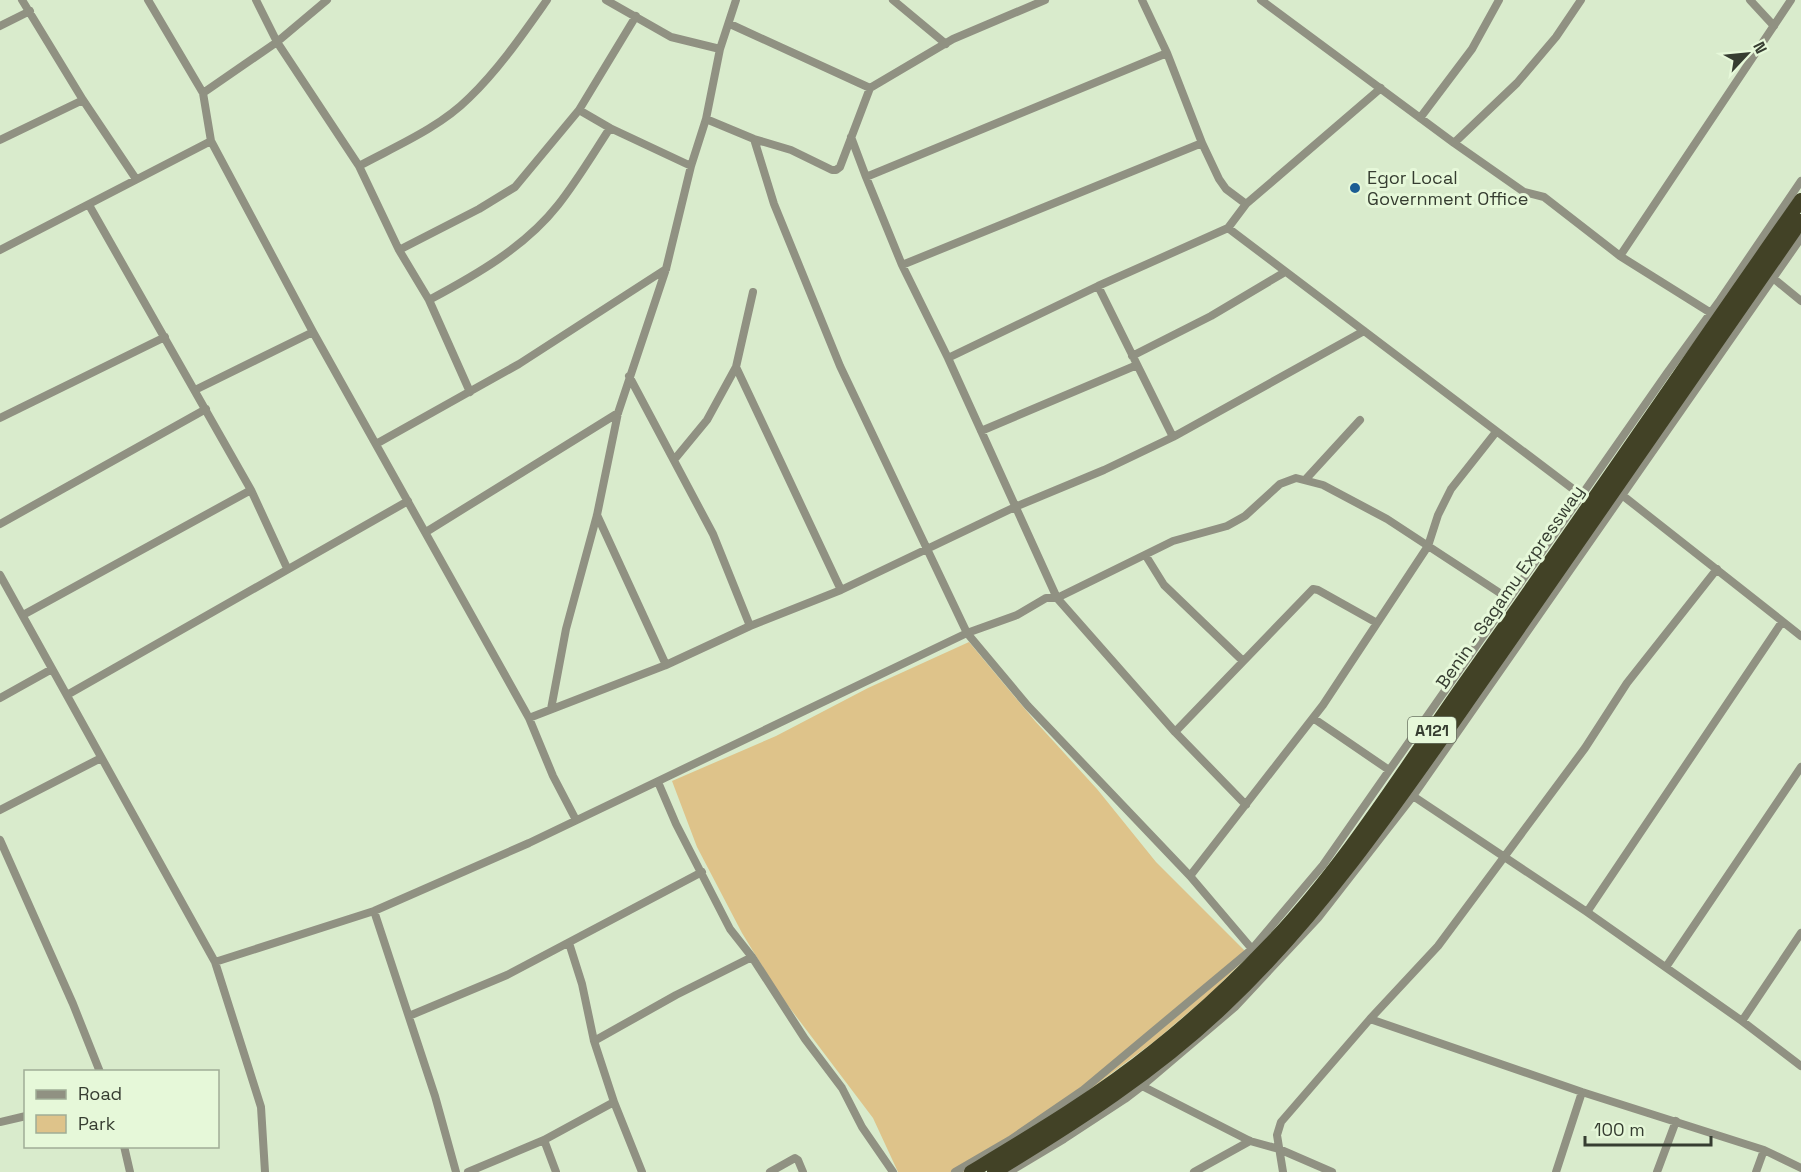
<svg xmlns="http://www.w3.org/2000/svg" width="1801" height="1172" viewBox="0 0 1801 1172" font-family="'Space Grotesk',sans-serif">
<style>
.green{fill:#dec38a}
.lines{fill:none;stroke-linecap:round;stroke-linejoin:round}
.minor{stroke:#909182;stroke-width:8}
.trunk{stroke:#424226;stroke-width:14}
.poi-dot{fill:#1b5d93;stroke:#e6f8d9;stroke-width:2}
.labels{text-anchor:middle;stroke-width:6;stroke-linejoin:round;paint-order:stroke}
.shield{fill:#e6f8d9;stroke:#6b7563;stroke-width:1.5}
.shield-label{font-size:16px;font-weight:bold;fill:#363d31}
.poi-label{font-size:18px;fill:#363d31;stroke:#e6f8d9;text-anchor:start}
.street-label{font-size:18px;fill:#363d31;stroke:#e6f8d9}
</style>
<rect width="100%" height="100%" fill="#d9ebcc"/>
<path class="green" d="M 969,642 L 1035,721 L 1097,789 L 1156,862 L 1249,955 L 1210,994 L 1155,1041 L 1026,1137 L 965,1172 L 898,1172 L 873,1118 L 780,995 L 742,933 L 697,847 L 672,781 L 776,736 L 868,688 Z"/>
<g class="lines">
<path class="minor" d="M 22,0 L 83,100 L 136,179
M 148,0 L 203,93 L 211,141 L 313,332 L 529,718 L 553,776 L 576,820
M 256,0 L 277,42 L 359,166 L 399,250 L 429,300 L 470,392
M 606,0 L 671,37 L 720,49
M 893,0 L 946,44
M 1142,0 L 1167,53 L 1202,143 L 1219,179 L 1226,189 L 1246,204
M 1261,0 L 1454,143 L 1524,192 L 1544,197 L 1620,256 L 1711,313
M 1750,0 L 1774,26
M 730,24 L 870,88 L 953,39 L 1045,0
M 0,26 L 30,11
M 203,93 L 277,42 L 327,0
M 1420,118 L 1472,49 L 1499,0
M 706,119 L 754,139 L 791,150 L 832,170 L 836,170 L 840,167 L 870,88
M 610,128 L 691,166
M 851,137 L 866,177 L 1167,53
M 754,139 L 774,204 L 840,366 L 967,633 L 1028,706 L 1190,876 L 1252,949
M 0,140 L 83,100
M 1454,143 L 1517,83 L 1556,37 L 1581,0
M 359,166 C 396,146 439,128 469,98 C 499,69 523,34 547,0
M 866,177 L 902,265 L 948,358 L 1098,286 L 1228,228 L 1246,204 L 1381,88
M 89,205 L 251,490 L 287,568
M 1228,228 L 1581,495
M 0,250 L 211,141
M 399,250 L 479,209 L 515,187 L 579,110 L 636,16
M 1620,256 L 1791,0
M 902,265 L 1202,143
M 1773,278 L 1801,301
M 1098,286 L 1173,437
M 429,300 C 476,275 525,247 558,205 C 577,181 593,154 610,128 L 579,110
M 1132,356 L 1211,316 L 1285,272
M 948,358 L 1057,598 L 1175,732 L 1246,805
M 736,367 L 841,590
M 629,376 L 713,534 L 750,626
M 195,390 L 313,332
M 0,418 L 165,337
M 981,431 L 1137,365
M 376,444 L 519,364 L 666,269
M 674,460 L 707,420 L 736,367 L 753,292
M 1305,480 L 1360,420
M 1622,495 L 1801,636
M 597,515 L 666,665
M 0,524 L 206,409
M 426,532 L 618,413
M 1146,556 L 1164,585 L 1243,661
M 0,575 L 215,962 L 261,1107 L 265,1172
M 23,615 L 251,490
M 67,695 L 408,501
M 0,698 L 52,669
M 551,709 L 566,629 L 597,515 L 618,413 L 666,269 L 691,166 L 706,119 L 720,49 L 736,0
M 529,718 L 666,665 L 750,626 L 841,590 L 1015,507 L 1104,470 L 1173,437 L 1364,331
M 1313,718 L 1389,770
M 1175,732 L 1313,589 L 1318,590 L 1377,623
M 658,782 L 676,824 L 730,929 L 752,957 L 805,1039 L 842,1088 L 862,1127 L 893,1172
M 1410,794 L 1587,912 L 1742,1021 L 1801,1066
M 0,810 L 101,758
M 0,840 L 73,1004 L 100,1072
M 1190,876 L 1323,705 L 1428,546 L 1438,515 L 1451,489 L 1496,432
M 374,911 L 435,1096 L 456,1172
M 1587,912 L 1782,622
M 569,943 L 582,984 L 594,1041 L 614,1102 L 642,1172
M 215,962 L 374,911 L 529,843 L 967,633 L 1017,615 L 1046,598 L 1057,598 L 1173,541 L 1227,526 L 1245,516 L 1280,484 L 1296,478 L 1323,485 L 1387,519 L 1509,599
M 1666,967 L 1801,767
M 409,1016 L 507,975 L 702,872
M 1370,1019 L 1582,1092 L 1764,1150 L 1801,1168
M 1742,1021 L 1801,933
M 594,1041 L 676,995 L 752,957
M 1142,1086 L 1250,1141 L 1279,1149 L 1332,1172
M 0,1122 L 26,1116
M 544,1140 L 556,1172
M 124,1146 L 130,1172
M 468,1172 L 544,1140 L 614,1102
M 770,1172 L 795,1158 L 798,1160 L 803,1172
M 955,1172 L 1010,1140 L 1083,1090 L 1252,949 L 1323,865 L 1667,373 L 1720,300 L 1801,181
M 1009,1172 L 1064,1139 L 1125,1099 L 1142,1086 L 1235,1007 L 1318,918 L 1413,796 L 1801,238
M 1194,1172 L 1250,1141
M 1283,1172 L 1277,1135 L 1281,1122 L 1370,1019 L 1438,946 L 1585,748 L 1627,683 L 1717,569
M 1556,1172 L 1582,1092
M 1657,1172 L 1676,1121
M 1756,1172 L 1764,1150"/>
<path class="trunk" d="M 971,1172 C 1034,1134 1098,1096 1155,1050 C 1195,1018 1234,982 1270,944 C 1342,869 1400,776 1460,690 C 1575,528 1687,363 1801,200
M 994,1172 C 1075,1123 1156,1071 1225,1005 C 1330,906 1415,776 1498,658 C 1599,512 1700,367 1801,221"/>
</g>
<circle class="poi-dot" cx="1355" cy="188" r="6"/>
<g class="labels">
<rect class="shield" x="1408" y="717" width="48" height="26" rx="4.5"/>
<g class="shield-label">
<text x="1432" y="736">A121</text>
</g>
<g class="poi-label">
<text x="1367" y="184">Egor Local<tspan x="1367" dy="21">Government Office</tspan></text>
</g>
<g class="street-label">
<text transform="translate(1510 587) rotate(-55)" y="6">Benin - Sagamu Expressway</text>
</g>
</g>
<rect x="24" y="1070" width="195" height="78" fill="#e6f8d9" stroke="#a0ad96" stroke-width="1.5"/>
<rect x="36" y="1090" width="30" height="9" fill="#909182" stroke="#a0ad96" stroke-width="1.5"/>
<text x="78" y="1100" font-size="18" fill="#363d31">Road</text>
<rect x="36" y="1115" width="30" height="18" fill="#dec38a" stroke="#a0ad96" stroke-width="1.5"/>
<text x="78" y="1130" font-size="18" fill="#363d31">Park</text>
<g transform="translate(1747 54) rotate(64)" stroke="#e6f8d9" stroke-width="4.5" paint-order="stroke">
<path d="M0-4.5L10 22L0 15L-10 22Z" fill="#363d31"/>
<text y="-9" font-size="16" font-weight="bold" text-anchor="middle" fill="#363d31">N</text>
</g>
<path d="M1585 1136v9h126v-9" fill="none" stroke="#363d31" stroke-width="3"/>
<text x="1594" y="1136" font-size="18" fill="#363d31" stroke="#e6f8d9" stroke-width="4.5" paint-order="stroke">100 m</text>
</svg>
